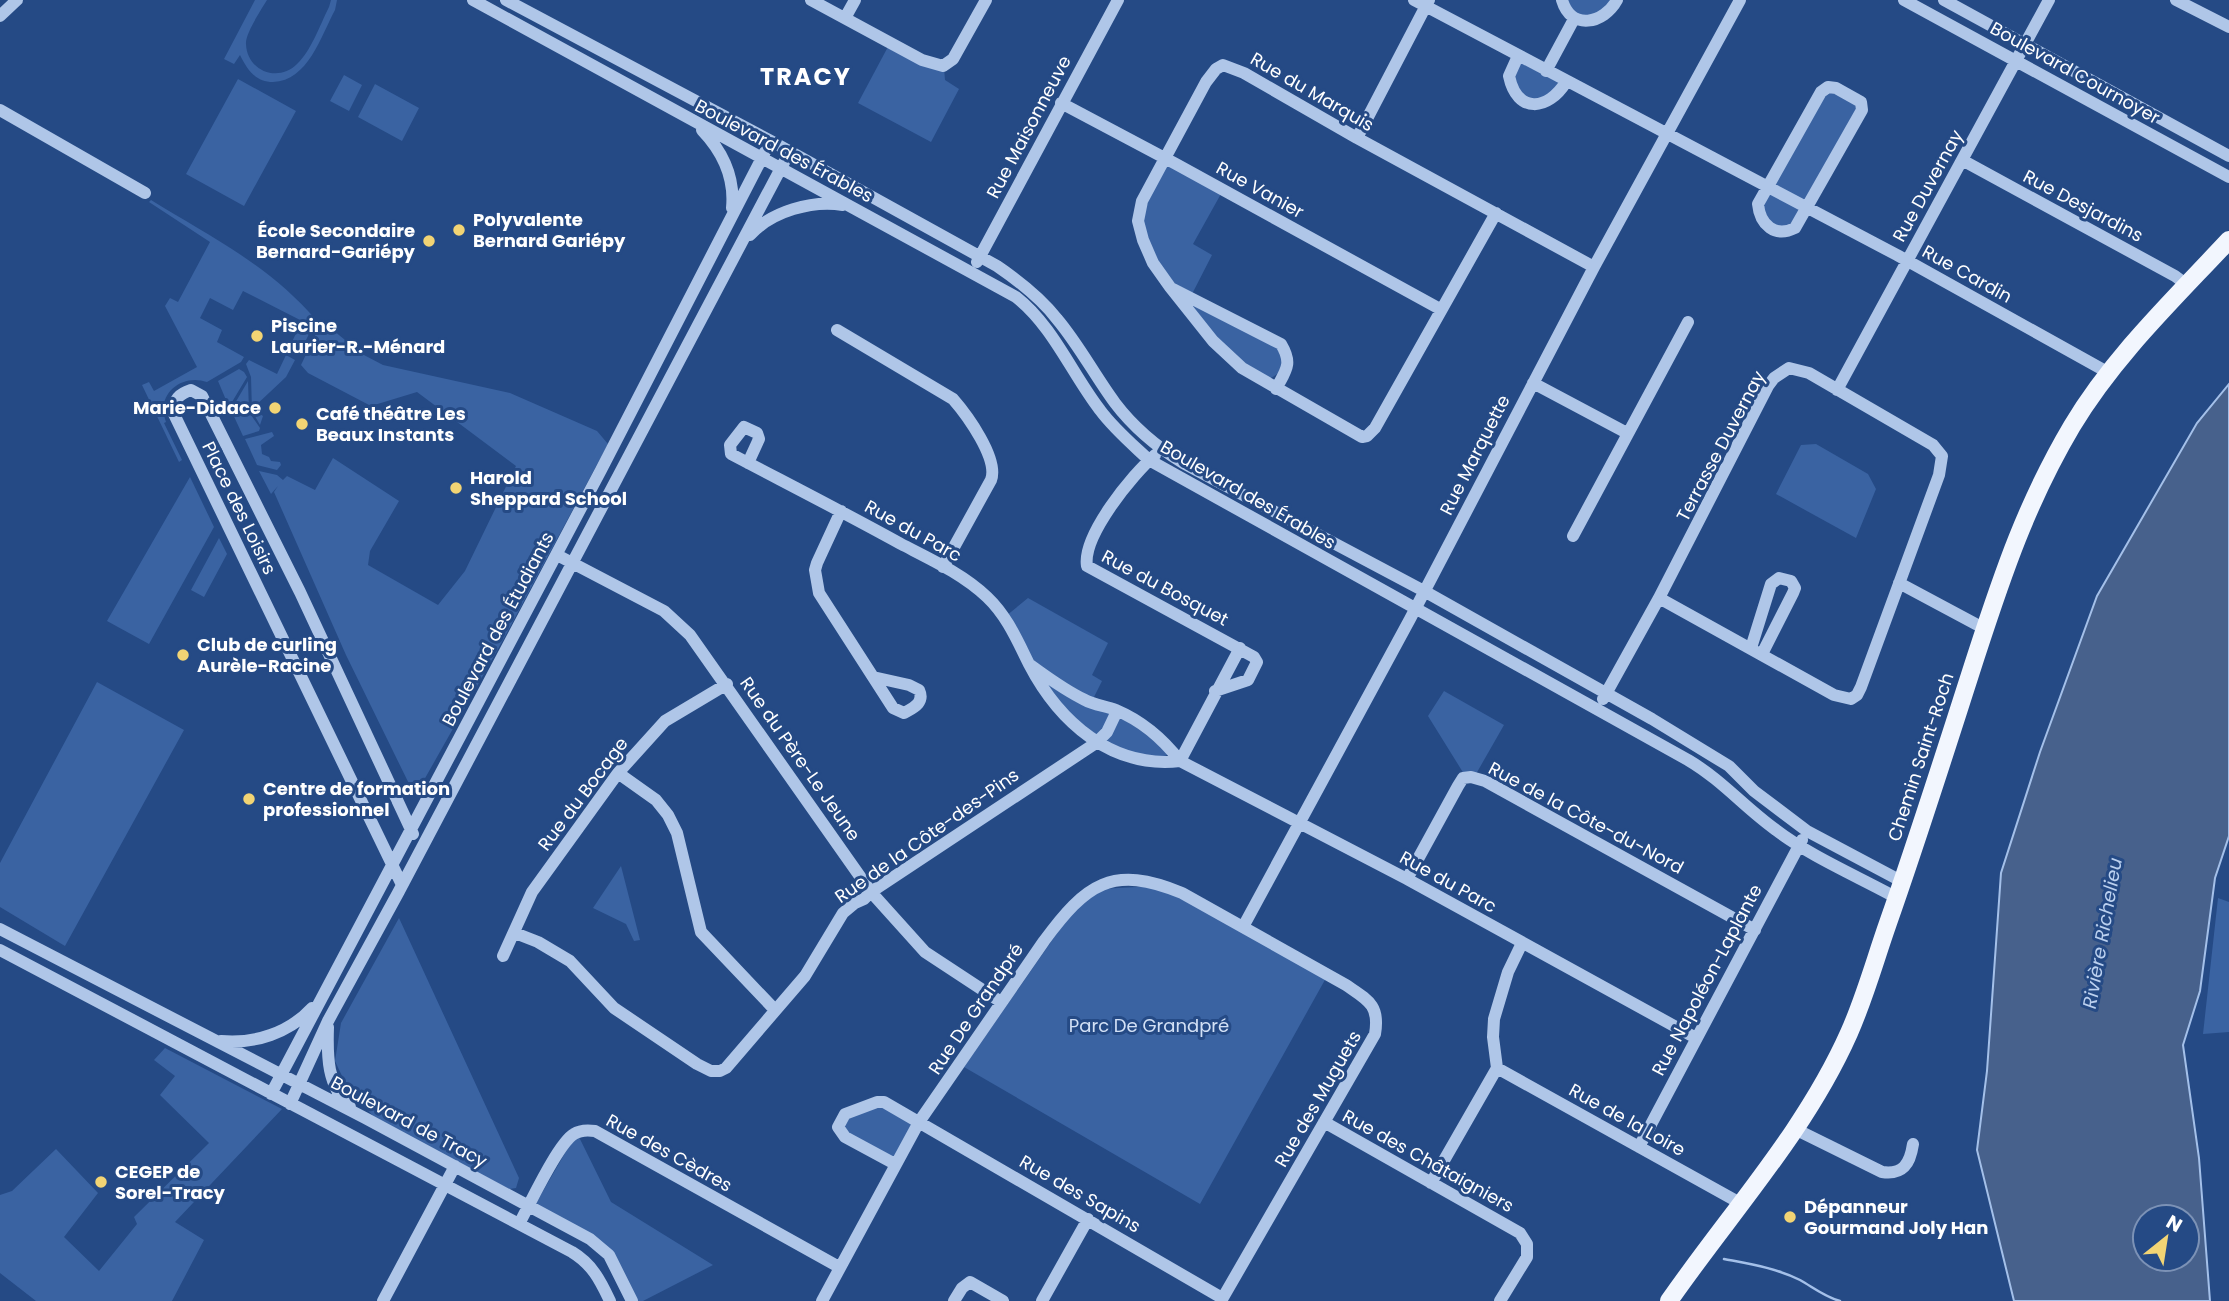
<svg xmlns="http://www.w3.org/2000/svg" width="2229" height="1301" viewBox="0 0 2229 1301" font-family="Poppins,sans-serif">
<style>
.green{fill:#3a63a2}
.water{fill:#47618c;stroke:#a4c0e9;stroke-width:2;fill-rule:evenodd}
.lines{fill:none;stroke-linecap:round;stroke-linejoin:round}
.stream{stroke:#a4c0e9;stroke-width:2.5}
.minor{stroke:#afc6e8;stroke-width:12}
.major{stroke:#f2f6fe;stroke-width:18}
.poi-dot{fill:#f2d474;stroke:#254a85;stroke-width:2.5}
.labels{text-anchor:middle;stroke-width:6;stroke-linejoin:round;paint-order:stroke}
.street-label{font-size:18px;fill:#fff;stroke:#254a85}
.poi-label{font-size:18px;font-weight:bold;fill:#fff;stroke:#254a85;text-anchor:start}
.park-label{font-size:18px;fill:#d3e1f6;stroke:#254a85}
.water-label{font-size:19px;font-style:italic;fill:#bbd0ef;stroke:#254a85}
.district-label{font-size:24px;font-weight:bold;letter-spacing:2px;fill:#fff;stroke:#254a85}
</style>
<rect width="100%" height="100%" fill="#254a85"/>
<path class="green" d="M 255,0 L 267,0 C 261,10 245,34 246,44 C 247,71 278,83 297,64 C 311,51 320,25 329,7 L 331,0 L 337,0 L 335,10 C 321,36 308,81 273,82 C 255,82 247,69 240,55 L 234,64 L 224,59 Z
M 1562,0 L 1617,0 L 1611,10 L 1574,19 Z
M 890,43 L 944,68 L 945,80 L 959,89 L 931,142 L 858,103 Z
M 1518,56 L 1566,82 L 1559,92 L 1528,101 L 1511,83 Z
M 344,75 L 362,85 L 349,111 L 330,101 Z
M 238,79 L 296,111 L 244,206 L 186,174 Z
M 375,84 L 419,108 L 402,141 L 358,117 Z
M 1825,91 L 1861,102 L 1801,225 L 1771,229 L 1761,198 Z
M 1165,162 L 1222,192 L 1193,244 L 1212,255 L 1191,296 L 1275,341 L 1285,369 L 1265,382 L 1232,361 L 1170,287 L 1140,221 Z
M 151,200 C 211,237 269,265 316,320 L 299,354 L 289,348 L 302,321 L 243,291 L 233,310 L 210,298 L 200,318 L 222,330 L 217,342 L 244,357 L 241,362 L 207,382 C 182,373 155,394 166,422 L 164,423 L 182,460 L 179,462 L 142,385 L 149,382 L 154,391 L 197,367 L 165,306 L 170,298 L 178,302 L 210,242 L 149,202 Z
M 322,321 L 362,354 L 383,365 L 510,393 L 597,431 L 608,444 L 503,640 L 415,796 L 346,655 L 274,492 L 278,486 L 271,494 L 259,471 L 277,475 L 283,480 L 287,476 L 315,490 L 333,458 L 399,501 L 370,551 L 368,565 L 438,605 L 465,571 L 516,466 L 417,392 L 371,406 L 308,373 L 301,365 Z
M 286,355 L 295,360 L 286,377 L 252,409 L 263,416 L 260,425 L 252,411 L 251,377 L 246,364 L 249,360 L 277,374 Z
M 239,369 L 244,372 L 247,377 L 229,407 L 218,381 Z
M 248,381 L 249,412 L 260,428 L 259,431 L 243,436 L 231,410 Z
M 272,432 L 274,436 L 261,445 L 262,454 L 269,457 L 271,461 L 280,462 L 281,465 L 277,470 L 257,465 L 245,439 Z
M 1816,444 L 1868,474 L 1876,489 L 1856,538 L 1776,494 L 1801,445 Z
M 190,477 L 214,527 L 149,644 L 107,621 Z
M 219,538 L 227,554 L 204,597 L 191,590 Z
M 1028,598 L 1108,643 L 1092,675 L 1102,681 L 1092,701 L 1030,663 L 1006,616 Z
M 1037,673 C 1083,697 1131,717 1168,754 L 1161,759 L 1124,752 L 1078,726 Z
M 97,682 L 184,730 L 65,946 L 0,907 L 0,863 Z
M 1444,691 L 1504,725 L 1476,774 L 1464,774 L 1428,716 Z
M 621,866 L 640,940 L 634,941 L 626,924 L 593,908 Z
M 1155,886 L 1243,930 L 1326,978 L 1200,1204 L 964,1067 L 1080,900 L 1100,889 Z
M 2218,898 L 2229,902 L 2229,1032 L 2203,1034 Z
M 399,918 L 519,1178 L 516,1188 L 509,1189 L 377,1120 L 349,1091 L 335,1061 L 341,1023 Z
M 165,1048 L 282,1109 L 175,1222 L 204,1240 L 172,1301 L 36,1301 L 0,1273 L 0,1195 L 12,1191 L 56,1149 L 98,1193 L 64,1237 L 99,1271 L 137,1224 L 134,1217 L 209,1143 L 160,1095 L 175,1076 L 154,1060 Z
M 880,1105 L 919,1122 L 894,1161 L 846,1135 L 842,1126 L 847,1116 Z
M 579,1137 L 611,1202 L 713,1265 L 643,1301 L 637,1301 L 615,1257 L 535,1205 L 572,1141 Z"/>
<path class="water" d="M 2229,384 L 2229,836 L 2215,878 L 2200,991 L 2183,1045 L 2199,1158 L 2210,1301 L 2014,1301 L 1977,1150 L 1987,1071 L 2001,873 L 2040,752 L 2097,596 L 2197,423 ZM 2145,1217 L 2187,1217 L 2187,1259 L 2145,1259 Z"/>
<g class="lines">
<path class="stream" d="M 1724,1259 C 1750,1264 1776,1268 1800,1280 C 1814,1288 1825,1297 1840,1301"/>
<path class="minor" d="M 473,0 L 1016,297 C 1053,326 1072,374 1100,410 C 1114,429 1132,444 1149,460 L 1688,760 C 1722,780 1745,808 1776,830 C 1810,856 1859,877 1897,898
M 506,0 L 771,141 L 997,266 C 1019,281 1040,297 1057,319 C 1079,345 1095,376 1115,403 C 1134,428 1157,447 1183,463 L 1424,591 L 1652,719 L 1729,766 L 1754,791 L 1807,831 L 1903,882
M 811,0 L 922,60 L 943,66 L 953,59 L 986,0
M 1414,0 L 1897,255 L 2109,373
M 1562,0 C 1571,31 1604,24 1617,0
M 1904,0 L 2229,177
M 1944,0 L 2229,156
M 2176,0 L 2229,27
M 0,16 L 17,0
M 845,18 L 855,0
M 1518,56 L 1509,76 C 1517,114 1548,111 1566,82
M 1546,71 L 1574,19
M 1828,87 L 1836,88 L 1861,102 L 1862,110 L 1795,228 C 1775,238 1760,225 1758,204 L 1821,92 Z
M 1061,103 L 1176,164 L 1440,309
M 0,110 L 145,193
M 702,130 C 723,152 735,177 732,208
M 1357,138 L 1429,0
M 1962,160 L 2175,276 L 2187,285
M 1496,213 L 1375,428 L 1367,436 L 1362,437 L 1242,368 L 1213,341 L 1170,287 L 1153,263 L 1143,240 L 1138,221 L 1142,201 L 1206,82 L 1216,69 L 1223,65 L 1244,73 L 1357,138 L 1594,267
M 750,235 C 772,211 812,200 843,205
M 977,262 L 1118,0
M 1173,289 L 1281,344 C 1293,364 1286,370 1276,389
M 837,330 L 953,399 C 967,415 999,459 991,480 L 943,567
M 1533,383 L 1627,433
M 1837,390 L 2049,0
M 1155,455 C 1132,475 1082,536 1087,566 L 1254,657 L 1257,662 L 1248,680 L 1215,691
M 748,463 L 759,439 L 757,433 L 744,427 L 730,445 L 731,454 C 788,484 845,513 901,544 C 930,559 963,574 987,597 C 1007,616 1017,640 1029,664 C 1059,722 1112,769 1180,761
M 841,511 L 817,563 L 815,570 L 819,593 L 893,708 L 904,713 C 913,708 925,703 919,690 L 909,685 L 873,677
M 1573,536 L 1688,322
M 557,555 L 664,611 L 690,635 L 871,892 L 925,952 L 1001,1002
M 1899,583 L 1985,629
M 1751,648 L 1771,584 L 1779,578 L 1791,581 L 1795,588 L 1793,593 L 1762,654
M 1029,664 C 1047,677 1064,690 1085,700 C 1094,705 1106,706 1116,710 C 1142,721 1163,739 1180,761 L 1407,879 L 1696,1038
M 1603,699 L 1659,598 L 1768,386 L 1774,378 L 1789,368 L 1809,373 L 1933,445 L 1942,456 L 1939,475 L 1861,687 L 1857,695 L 1851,699 L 1834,695 L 1659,598
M 1180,761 L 1240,648
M 618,773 L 656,800 L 668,815 L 677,833 L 701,932 L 775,1010
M 1407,879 L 1458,786 L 1463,778 L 1471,777 L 1485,781 L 1755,930
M 402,885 L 173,412 C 174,399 179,394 191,390 L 202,396 L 300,592 L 413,834
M 1243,927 L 1410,619 L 1594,267 L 1740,0
M 0,929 L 365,1118 L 590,1239 L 609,1255 L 632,1301
M 515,933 L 538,942 L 570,961 L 614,1008 L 697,1064 L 711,1071 L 720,1071 L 726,1068 L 805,976 L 843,913 L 855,903 L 864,899 L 871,892 L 1096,743 L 1107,732 L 1117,711
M 0,950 L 572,1252 C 592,1264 600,1280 610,1301
M 503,956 L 532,892 L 618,773 L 665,721 L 727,684
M 328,1027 C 327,1056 327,1086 350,1107
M 221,1041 C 255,1044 289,1033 312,1008
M 1497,1068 L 1740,1203
M 271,1094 L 601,470 L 765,152
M 290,1104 L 328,1021 L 398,893 L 790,151
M 1324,1122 L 1520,1233 L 1527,1244 L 1527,1257 L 1500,1301
M 1795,1129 L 1882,1172 C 1903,1175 1910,1164 1913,1144
M 1639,1147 L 1802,840
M 895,1164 L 845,1137 L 838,1127 L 845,1114 L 877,1102 L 884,1102 L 1222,1298
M 1431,1183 L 1497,1068 L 1493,1037 L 1494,1019 L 1508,972 L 1522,943
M 519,1224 C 529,1206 558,1143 574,1134 C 580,1130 588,1130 595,1131 L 839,1267
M 383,1301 L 455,1166
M 822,1301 L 919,1122 L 1044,941 C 1086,884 1112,864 1182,893 L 1346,985 C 1368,1000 1380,1005 1375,1034 L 1221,1301
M 954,1301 L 962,1288 L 970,1282 L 1003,1301
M 1042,1301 L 1088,1219"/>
<path class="major" d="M 1669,1301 C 1730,1213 1805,1132 1849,1033 C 1865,997 1875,960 1888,923 C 1919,835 1947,746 1976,656 C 2003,573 2027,502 2072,426 C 2114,356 2174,299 2229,240"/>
</g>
<g class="poi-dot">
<circle cx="459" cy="230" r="7"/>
<circle cx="429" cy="241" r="7"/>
<circle cx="257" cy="336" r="7"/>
<circle cx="275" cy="408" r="7"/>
<circle cx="302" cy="424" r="7"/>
<circle cx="456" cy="488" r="7"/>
<circle cx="183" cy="655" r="7"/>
<circle cx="249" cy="799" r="7"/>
<circle cx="101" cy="1182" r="7"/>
<circle cx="1790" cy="1217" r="7"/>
</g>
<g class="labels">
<g class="street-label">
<text transform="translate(2075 73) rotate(29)" y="6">Boulevard Cournoyer</text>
<text transform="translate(1312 92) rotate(30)" y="6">Rue du Marquis</text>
<text transform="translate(1029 127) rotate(-62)" y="6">Rue Maisonneuve</text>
<text transform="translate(784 151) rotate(28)" y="6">Boulevard des Érables</text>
<text transform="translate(1928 186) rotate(-61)" y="6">Rue Duvernay</text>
<text transform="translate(1260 190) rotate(29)" y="6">Rue Vanier</text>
<text transform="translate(2083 206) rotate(28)" y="6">Rue Desjardins</text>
<text transform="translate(1967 274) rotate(29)" y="6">Rue Cardin</text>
<text transform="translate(1721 446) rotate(-62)" y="6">Terrasse Duvernay</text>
<text transform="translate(1475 455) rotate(-63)" y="6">Rue Marquette</text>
<text transform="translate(1248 495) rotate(30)" y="6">Boulevard des Érables</text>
<text transform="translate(239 508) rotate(64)" y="6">Place des Loisirs</text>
<text transform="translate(913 531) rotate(29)" y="6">Rue du Parc</text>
<text transform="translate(1165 588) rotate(28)" y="6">Rue du Bosquet</text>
<text transform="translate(498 629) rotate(-62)" y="6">Boulevard des Étudiants</text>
<text transform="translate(1921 757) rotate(-72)" y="6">Chemin Saint-Roch</text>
<text transform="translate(800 759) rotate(55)" y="6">Rue du Père-Le Jeune</text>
<text transform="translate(583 794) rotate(-53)" y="6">Rue du Bocage</text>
<text transform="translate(1586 818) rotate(28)" y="6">Rue de la Côte-du-Nord</text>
<text transform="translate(927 836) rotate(-35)" y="6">Rue de la Côte-des-Pins</text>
<text transform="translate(1448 882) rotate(29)" y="6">Rue du Parc</text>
<text transform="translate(1707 980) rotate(-62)" y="6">Rue Napoléon-Laplante</text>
<text transform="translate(976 1009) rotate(-56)" y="6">Rue De Grandpré</text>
<text transform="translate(1318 1099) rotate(-60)" y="6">Rue des Muguets</text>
<text transform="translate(1627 1120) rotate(29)" y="6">Rue de la Loire</text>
<text transform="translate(409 1122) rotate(28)" y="6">Boulevard de Tracy</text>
<text transform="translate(669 1153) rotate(29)" y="6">Rue des Cèdres</text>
<text transform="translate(1428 1161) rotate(29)" y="6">Rue des Châtaigniers</text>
<text transform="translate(1080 1194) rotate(30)" y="6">Rue des Sapins</text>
</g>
<g class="poi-label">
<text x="473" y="226">Polyvalente<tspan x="473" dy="21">Bernard Gariépy</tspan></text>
<text x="415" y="237" text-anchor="end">École Secondaire<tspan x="415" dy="21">Bernard-Gariépy</tspan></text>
<text x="271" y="332">Piscine<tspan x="271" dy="21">Laurier-R.-Ménard</tspan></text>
<text x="261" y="414" text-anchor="end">Marie-Didace</text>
<text x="316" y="420">Café théâtre Les<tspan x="316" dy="21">Beaux Instants</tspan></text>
<text x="470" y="484">Harold<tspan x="470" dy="21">Sheppard School</tspan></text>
<text x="197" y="651">Club de curling<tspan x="197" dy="21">Aurèle-Racine</tspan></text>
<text x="263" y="795">Centre de formation<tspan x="263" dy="21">professionnel</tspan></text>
<text x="115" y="1178">CEGEP de<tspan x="115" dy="21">Sorel-Tracy</tspan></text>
<text x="1804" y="1213">Dépanneur<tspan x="1804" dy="21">Gourmand Joly Han</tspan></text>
</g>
<g class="park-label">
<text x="1149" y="1032">Parc De Grandpré</text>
</g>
<g class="water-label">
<text transform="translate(2102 933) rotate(-80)" y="7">Rivière Richelieu</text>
</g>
<g class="district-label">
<text x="806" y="85">TRACY</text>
</g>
</g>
<g transform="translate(2166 1238) rotate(30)"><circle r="33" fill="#254a85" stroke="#7c92b6" stroke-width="2"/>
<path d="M0-5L12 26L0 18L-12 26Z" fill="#f2d474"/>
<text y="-10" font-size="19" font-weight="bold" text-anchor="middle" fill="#ffffff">N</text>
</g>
</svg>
